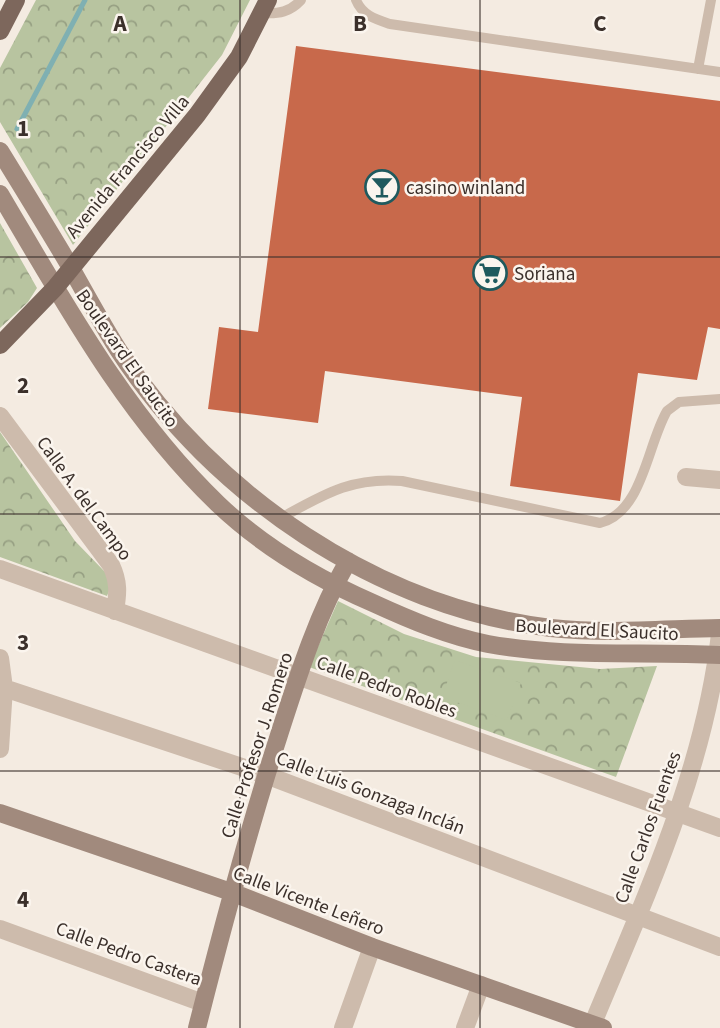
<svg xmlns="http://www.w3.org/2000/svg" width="720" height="1028" viewBox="0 0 720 1028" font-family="'Source Sans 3',sans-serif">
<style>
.park{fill:url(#park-crowns)}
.pitch{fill:#b8c4a0}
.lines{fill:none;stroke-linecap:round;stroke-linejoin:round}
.stream{stroke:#7fb0b2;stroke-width:5}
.building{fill:#c8694b}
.lane{stroke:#cdbbac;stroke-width:10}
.street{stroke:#cdbbac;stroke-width:18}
.secondary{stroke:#a18a7d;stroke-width:18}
.primary{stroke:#7d675c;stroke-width:18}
.grid{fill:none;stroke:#3b302b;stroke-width:2;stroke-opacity:0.55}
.labels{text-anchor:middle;stroke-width:5;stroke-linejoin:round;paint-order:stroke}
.street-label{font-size:19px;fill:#3b302b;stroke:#fbf5ee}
.poi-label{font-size:19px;fill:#3b302b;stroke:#fbf5ee;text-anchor:start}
.grid-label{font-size:23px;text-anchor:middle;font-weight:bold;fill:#3b302b;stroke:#fbf5ee;stroke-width:5;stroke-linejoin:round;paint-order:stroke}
</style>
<defs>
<pattern id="park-crowns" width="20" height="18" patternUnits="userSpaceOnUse" patternTransform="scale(1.75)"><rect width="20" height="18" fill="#b8c4a0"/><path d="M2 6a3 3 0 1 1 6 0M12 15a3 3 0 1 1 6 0" fill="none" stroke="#97a083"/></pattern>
</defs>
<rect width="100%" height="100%" fill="#f4ebe1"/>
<path class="park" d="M 36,0 L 250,0 L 222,55 L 73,245 L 0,122 L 0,68 Z
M 0,223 L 37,288 L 28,302 L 0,328 Z
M 0,432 L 75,541 L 106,573 L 111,586 L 107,596 L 0,557 Z
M 338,601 L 404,634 L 476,657 L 600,669 L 657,666 L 616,777 L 309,667 Z"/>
<path class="pitch" d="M 455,660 L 521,683 L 507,720 L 442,697 Z"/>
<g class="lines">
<path class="stream" d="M 17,129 L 85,0"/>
</g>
<path class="building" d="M 296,46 L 720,101 L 720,329 L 708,327 L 697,380 L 638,373 L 620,501 L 510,486 L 522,397 L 325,371 L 318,423 L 208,409 L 219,327 L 258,332 Z"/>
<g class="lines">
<path class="lane" d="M 356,0 C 362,15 375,19 390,24 L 720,72
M 263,13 C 279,14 290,12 301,0
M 698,69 L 711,0
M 279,519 C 323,495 350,477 402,481 L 600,523 C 643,512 647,445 667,411 L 679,402 L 720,399"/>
<path class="street" d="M 0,416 L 111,565 C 119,582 118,593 115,611
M 686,477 L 720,480
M 0,569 L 720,828
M 0,658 L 4,688 L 0,749
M 4,688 L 266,775 L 720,947
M 0,929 L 203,1003
M 343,1028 L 372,947
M 465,1028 L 481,985
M 591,1028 C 644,900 704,773 720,634"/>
<path class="secondary" d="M 0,151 C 24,190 48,229 71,268 C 87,296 102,324 119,351 C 214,496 378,607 551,628 C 607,634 664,629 720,628
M 0,194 C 64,302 126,416 218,504 C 262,546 318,579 373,603 C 410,620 448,636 488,644 C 565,658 642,651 720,655
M 0,813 L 231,892 L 372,947 L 603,1028
M 197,1028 C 222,929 248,831 279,735 C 298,676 317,615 348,561"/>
<path class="primary" d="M 0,31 L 16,0
M 0,345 L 55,288 L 197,115 L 239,57 L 268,0"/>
</g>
<path class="grid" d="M 240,0 L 240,1028M 480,0 L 480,1028M 0,257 L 720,257M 0,514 L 720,514M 0,771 L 720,771"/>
<defs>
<g id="bar-ring" transform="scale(1.75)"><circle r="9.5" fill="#fbf5ee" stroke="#1f5a5e" stroke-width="1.5"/><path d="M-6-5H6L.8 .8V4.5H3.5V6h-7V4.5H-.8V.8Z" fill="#1f5a5e"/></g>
<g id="supermarket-ring" transform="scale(1.75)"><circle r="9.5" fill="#fbf5ee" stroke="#1f5a5e" stroke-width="1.5"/><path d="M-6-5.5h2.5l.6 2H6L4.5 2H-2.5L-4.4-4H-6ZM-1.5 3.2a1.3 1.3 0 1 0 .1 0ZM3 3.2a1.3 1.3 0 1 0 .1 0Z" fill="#1f5a5e"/></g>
</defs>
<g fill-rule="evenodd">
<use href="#bar-ring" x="382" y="187"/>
<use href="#supermarket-ring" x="490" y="273"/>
</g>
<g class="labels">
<g class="street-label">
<text transform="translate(127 166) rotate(-50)" y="7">Avenida Francisco Villa</text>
<text transform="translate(128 358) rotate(55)" y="7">Boulevard El Saucito</text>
<text transform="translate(85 498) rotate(54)" y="7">Calle A. del Campo</text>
<text transform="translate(597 629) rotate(3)" y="7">Boulevard El Saucito</text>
<text transform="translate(387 686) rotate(20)" y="7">Calle Pedro Robles</text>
<text transform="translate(256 745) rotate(-72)" y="7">Calle Profesor J. Romero</text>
<text transform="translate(371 792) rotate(21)" y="7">Calle Luis Gonzaga Inclán</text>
<text transform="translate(647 827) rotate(-70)" y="7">Calle Carlos Fuentes</text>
<text transform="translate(309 900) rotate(21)" y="7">Calle Vicente Leñero</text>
<text transform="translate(129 953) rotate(20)" y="7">Calle Pedro Castera</text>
</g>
<g class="poi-label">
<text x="406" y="194">casino winland</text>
<text x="514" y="280">Soriana</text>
</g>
</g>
<g class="grid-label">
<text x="120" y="31">A</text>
<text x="360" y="31">B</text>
<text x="600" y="31">C</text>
<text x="23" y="136">1</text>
<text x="23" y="393">2</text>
<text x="23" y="650">3</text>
<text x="23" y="907">4</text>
</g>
</svg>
